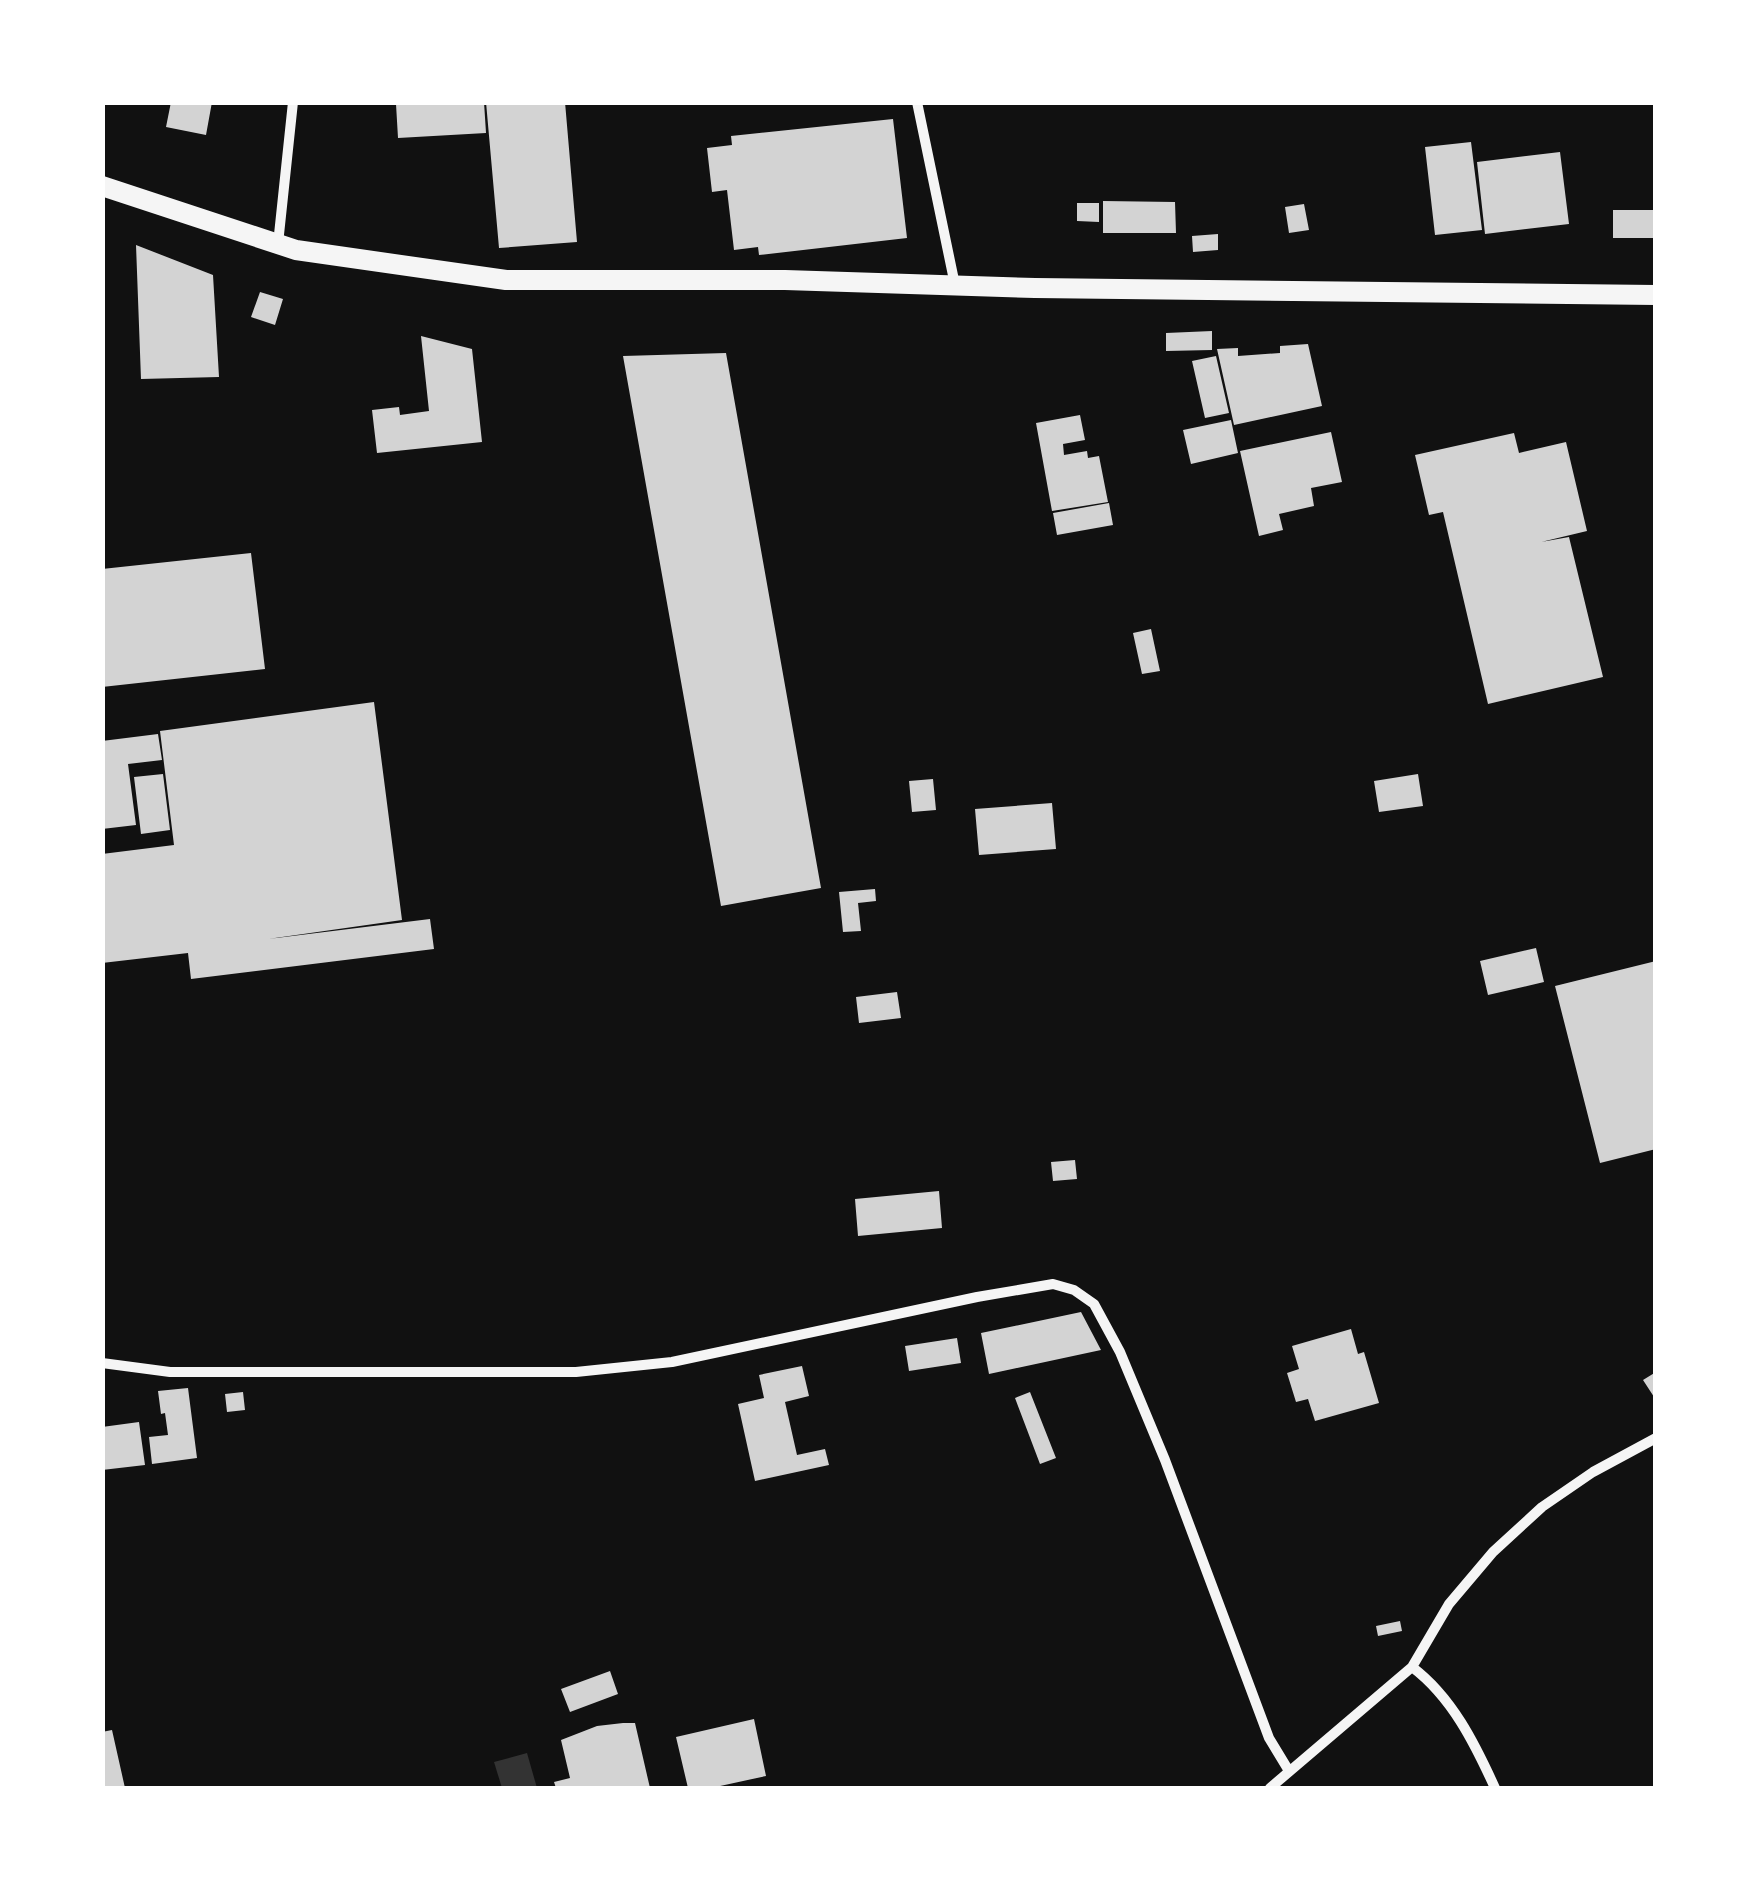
<svg xmlns="http://www.w3.org/2000/svg" width="1758" height="1891" viewBox="0 0 1758 1891" font-family="Signika,sans-serif">
<style>
.water{fill:#333}
.building{fill:#d3d3d3}
.lines{fill:none;stroke-linecap:round;stroke-linejoin:round}
.minor{stroke:#f5f5f5;stroke-width:10}
.secondary{stroke:#f5f5f5;stroke-width:20}
</style>
<rect width="100%" height="100%" fill="#111"/>
<path class="water" d="M 527,1753 L 537,1788 L 502,1788 L 494,1762 Z"/>
<path class="building" d="M 171,102 L 212,102 L 206,135 L 166,127 Z
M 416,102 L 484,102 L 486,133 L 398,138 L 396,104 Z
M 486,102 L 565,102 L 577,242 L 499,248 Z
M 893,119 L 907,238 L 759,255 L 758,247 L 734,250 L 727,190 L 712,192 L 707,148 L 732,145 L 731,136 Z
M 1471,142 L 1482,230 L 1435,235 L 1425,147 Z
M 1560,152 L 1569,224 L 1485,234 L 1477,162 Z
M 1103,201 L 1175,202 L 1176,233 L 1103,233 Z
M 1077,203 L 1099,203 L 1099,222 L 1077,221 Z
M 1304,204 L 1309,230 L 1289,233 L 1285,207 Z
M 1613,210 L 1656,210 L 1656,238 L 1613,238 Z
M 1218,234 L 1218,250 L 1193,252 L 1192,236 Z
M 136,245 L 213,275 L 219,377 L 141,379 Z
M 260,292 L 283,299 L 275,325 L 251,317 Z
M 1212,331 L 1212,350 L 1166,351 L 1166,333 Z
M 421,336 L 472,349 L 482,442 L 377,453 L 372,410 L 399,407 L 400,415 L 429,411 Z
M 1308,344 L 1322,406 L 1234,425 L 1217,349 L 1238,348 L 1238,356 L 1280,353 L 1280,346 Z
M 726,353 L 821,888 L 721,906 L 623,356 Z
M 1216,356 L 1229,413 L 1205,418 L 1192,361 Z
M 1080,415 L 1085,440 L 1063,444 L 1064,455 L 1087,451 L 1088,458 L 1099,456 L 1108,502 L 1052,511 L 1036,423 Z
M 1231,420 L 1238,453 L 1191,464 L 1183,430 Z
M 1331,432 L 1342,482 L 1311,488 L 1314,506 L 1279,514 L 1283,530 L 1259,536 L 1240,451 Z
M 1514,433 L 1519,453 L 1566,442 L 1587,531 L 1541,542 L 1569,537 L 1603,677 L 1488,704 L 1443,512 L 1429,515 L 1415,455 Z
M 1109,503 L 1113,525 L 1057,535 L 1053,513 Z
M 251,553 L 265,669 L 102,687 L 102,569 Z
M 1151,629 L 1160,671 L 1142,674 L 1133,633 Z
M 374,702 L 402,920 L 268,939 L 430,919 L 434,949 L 191,979 L 188,953 L 102,963 L 102,854 L 174,845 L 160,731 Z
M 158,734 L 162,760 L 128,764 L 136,825 L 102,829 L 102,741 Z
M 163,774 L 170,830 L 141,834 L 134,777 Z
M 1418,774 L 1423,806 L 1379,812 L 1374,781 Z
M 933,779 L 936,810 L 912,812 L 909,781 Z
M 1052,803 L 1056,849 L 979,855 L 975,809 Z
M 875,889 L 876,901 L 858,903 L 861,931 L 843,932 L 839,892 Z
M 1536,948 L 1544,982 L 1488,995 L 1480,961 Z
M 1656,961 L 1656,1149 L 1600,1163 L 1555,986 Z
M 897,992 L 901,1018 L 859,1023 L 856,997 Z
M 1075,1160 L 1077,1179 L 1053,1181 L 1051,1162 Z
M 939,1191 L 942,1228 L 858,1236 L 855,1199 Z
M 1081,1312 L 1101,1350 L 989,1374 L 981,1333 Z
M 1351,1329 L 1358,1354 L 1364,1352 L 1379,1403 L 1315,1421 L 1308,1399 L 1296,1402 L 1287,1373 L 1299,1369 L 1292,1346 Z
M 957,1338 L 961,1363 L 909,1371 L 905,1346 Z
M 802,1366 L 809,1396 L 785,1402 L 797,1455 L 825,1449 L 829,1465 L 755,1481 L 738,1404 L 764,1398 L 759,1375 Z
M 1656,1372 L 1656,1400 L 1643,1380 Z
M 188,1388 L 197,1458 L 152,1464 L 149,1437 L 168,1435 L 165,1413 L 161,1414 L 158,1391 Z
M 243,1392 L 245,1410 L 227,1412 L 225,1394 Z
M 1030,1392 L 1056,1458 L 1040,1464 L 1015,1398 Z
M 139,1422 L 145,1465 L 102,1470 L 102,1427 Z
M 1400,1621 L 1402,1631 L 1378,1636 L 1376,1626 Z
M 610,1671 L 618,1694 L 570,1712 L 561,1689 Z
M 754,1719 L 766,1776 L 711,1788 L 688,1788 L 676,1737 Z
M 623,1723 L 635,1723 L 650,1788 L 556,1788 L 554,1782 L 570,1778 L 561,1740 L 597,1726 Z
M 112,1730 L 125,1788 L 102,1788 L 102,1732 Z"/>
<g class="lines">
<path class="minor" d="M 917,102 L 955,285
M 278,244 L 293,102
M 102,1363 L 170,1372 L 576,1372 L 672,1362 L 977,1297 L 1053,1284 L 1074,1290 L 1094,1304 L 1120,1352 L 1165,1460 L 1269,1738 L 1289,1771
M 1412,1667 C 1452,1697 1475,1744 1495,1788
M 1270,1788 L 1412,1667 L 1449,1604 L 1493,1552 L 1542,1507 L 1593,1472 L 1656,1438"/>
<path class="secondary" d="M 102,186 L 296,250 L 506,280 L 785,280 L 1035,288 L 1656,295"/>
</g>
<rect width="1758" height="1891" fill="none" stroke="#ffffff" stroke-width="210"/>
</svg>
